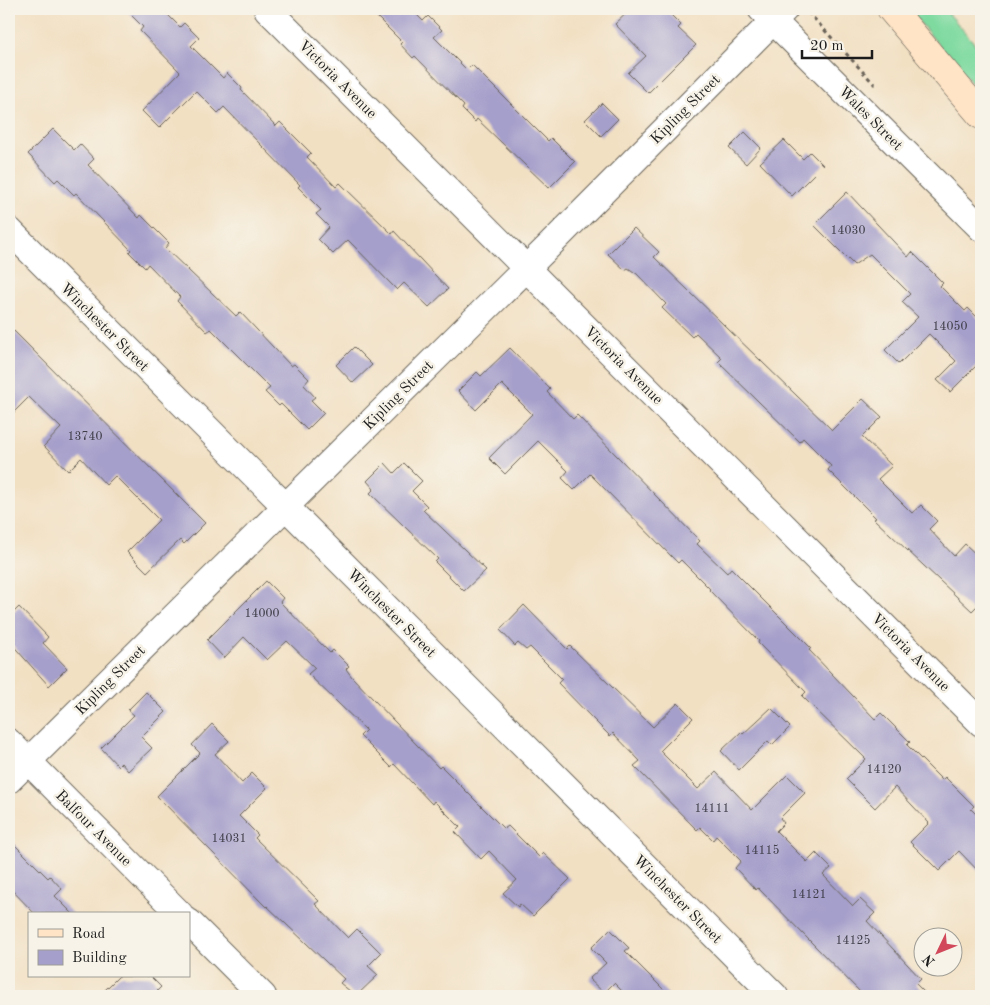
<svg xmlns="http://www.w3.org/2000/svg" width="990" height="1005" viewBox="0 0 990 1005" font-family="'Old Standard TT',serif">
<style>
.green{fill:#7fdaa0;stroke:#4e7b5e}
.building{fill:#a59fcb}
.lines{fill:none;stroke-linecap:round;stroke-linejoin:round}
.street-casing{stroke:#676156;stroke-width:28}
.secondary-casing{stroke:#676156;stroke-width:29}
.path{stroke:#676156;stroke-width:3;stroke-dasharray:4 4;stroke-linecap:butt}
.street{stroke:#fff;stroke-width:26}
.secondary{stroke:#ffe4c6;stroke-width:28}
.labels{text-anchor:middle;stroke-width:5;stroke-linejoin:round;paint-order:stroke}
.number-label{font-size:12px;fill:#3e3d48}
.street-label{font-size:15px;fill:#1c1c1c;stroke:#f7f3e8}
</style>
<rect width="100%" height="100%" fill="#f7f3e8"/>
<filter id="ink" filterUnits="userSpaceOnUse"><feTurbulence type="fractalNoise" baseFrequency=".02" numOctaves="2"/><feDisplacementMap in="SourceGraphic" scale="10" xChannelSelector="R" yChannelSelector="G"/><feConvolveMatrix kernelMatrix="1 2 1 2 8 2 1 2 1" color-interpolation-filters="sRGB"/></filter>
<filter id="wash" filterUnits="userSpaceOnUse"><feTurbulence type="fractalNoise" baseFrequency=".0096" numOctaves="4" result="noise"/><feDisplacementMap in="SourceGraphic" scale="20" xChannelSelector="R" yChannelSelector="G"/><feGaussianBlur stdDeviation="1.12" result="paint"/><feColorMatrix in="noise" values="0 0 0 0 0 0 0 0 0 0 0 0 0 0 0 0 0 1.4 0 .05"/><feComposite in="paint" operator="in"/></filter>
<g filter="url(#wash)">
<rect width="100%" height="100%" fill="#f2e0c3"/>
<path class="green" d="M 908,9 L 945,9 L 981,51 L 981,94 Z"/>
<g id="blocks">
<path class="building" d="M 125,9 L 162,9 L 180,27 L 184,23 L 199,38 L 191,46 L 223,78 L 227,73 L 242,88 L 241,90 L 276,126 L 280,122 L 311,153 L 307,157 L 336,187 L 340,183 L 392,234 L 394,231 L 448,289 L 429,307 L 404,283 L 397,290 L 348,240 L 333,254 L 318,239 L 329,227 L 316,214 L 321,210 L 298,187 L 300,185 L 224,107 L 218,113 L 196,91 L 159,128 L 142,111 L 180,72 L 140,31 L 143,27 Z
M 369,9 L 411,9 L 423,21 L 428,16 L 442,30 L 434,37 L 467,70 L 472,65 L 548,141 L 551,138 L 575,162 L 549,188 L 477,119 L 475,122 L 462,109 L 464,106 L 415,56 L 413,58 L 400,44 L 402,42 Z
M 631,9 L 665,9 L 681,25 L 678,28 L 696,45 L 648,93 L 628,73 L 646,56 L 615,24 Z
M 602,103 L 618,119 L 601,136 L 585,120 Z
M 53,129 L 74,150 L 80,144 L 94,159 L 88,165 L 139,218 L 141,215 L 169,243 L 165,248 L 236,316 L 240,312 L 291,366 L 294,364 L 309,379 L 304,385 L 315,397 L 311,400 L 324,413 L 307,430 L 281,404 L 279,406 L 265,392 L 270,388 L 211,329 L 207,332 L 177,301 L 180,297 L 148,264 L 145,268 L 129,252 L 131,250 L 76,193 L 74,195 L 58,179 L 55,182 L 28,154 Z
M 745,132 L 761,148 L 746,164 L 729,148 Z
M 784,140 L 803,159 L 810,152 L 823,165 L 792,196 L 760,163 Z
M 847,192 L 908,257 L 912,252 L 943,283 L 940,286 L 965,311 L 968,308 L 981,321 L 981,361 L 950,392 L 937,380 L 956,361 L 929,334 L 899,364 L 885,350 L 918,317 L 902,302 L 910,294 L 870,254 L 854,265 L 814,225 Z
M 634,228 L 659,252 L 654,257 L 832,430 L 863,399 L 882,417 L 862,437 L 892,466 L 878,479 L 912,513 L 921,505 L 937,521 L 929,529 L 954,556 L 965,544 L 981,559 L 981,602 L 972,611 L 874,519 L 876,518 L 828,470 L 831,466 L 803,438 L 800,442 L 718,362 L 722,358 L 696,333 L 692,337 L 662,308 L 666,304 L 637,274 L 628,268 L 625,270 L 608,254 Z
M 9,326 L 205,523 L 184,544 L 180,540 L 147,572 L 127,552 L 159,520 L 115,476 L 106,485 L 81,458 L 68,471 L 44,446 L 61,428 L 29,397 L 9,417 Z
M 354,347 L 372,365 L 353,383 L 336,365 Z
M 510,348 L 550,389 L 547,392 L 573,419 L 577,415 L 700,541 L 697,544 L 727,573 L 731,568 L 811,648 L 809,650 L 875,719 L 881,713 L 910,742 L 907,745 L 942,780 L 945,777 L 974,806 L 971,809 L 981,819 L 981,874 L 959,851 L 939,871 L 910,842 L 929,823 L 895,787 L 875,808 L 846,779 L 866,759 L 802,696 L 806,692 L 758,643 L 759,641 L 709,590 L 710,589 L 681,560 L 678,563 L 590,474 L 574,490 L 562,478 L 568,471 L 538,441 L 505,474 L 489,458 L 532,414 L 502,384 L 476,410 L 458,391 L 477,372 L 481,376 Z
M 385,463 L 394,473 L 404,463 L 422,481 L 412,491 L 427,506 L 423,510 L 486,570 L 464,591 L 435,562 L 438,559 L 370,493 L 374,489 L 367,481 Z
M 266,581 L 283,598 L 280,602 L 330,653 L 333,650 L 349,666 L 346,669 L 352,677 L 439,768 L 441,766 L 504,829 L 508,826 L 539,857 L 543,853 L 570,879 L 533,916 L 520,904 L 518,907 L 503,893 L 517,880 L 489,851 L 481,859 L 455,832 L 460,827 L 434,801 L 432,804 L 394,764 L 391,767 L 360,736 L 366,730 L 308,674 L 315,668 L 287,641 L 267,660 L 244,637 L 224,658 L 207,640 Z
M 524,605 L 567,649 L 570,646 L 653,727 L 678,703 L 693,718 L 660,751 L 698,789 L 716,772 L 752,810 L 787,775 L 805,793 L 780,818 L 784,823 L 776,831 L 807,862 L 816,853 L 831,868 L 823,875 L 853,906 L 860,899 L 875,913 L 867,921 L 921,979 L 916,984 L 928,996 L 864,996 L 758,888 L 756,890 L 735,868 L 741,861 L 716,836 L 713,840 L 700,827 L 697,830 L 634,766 L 640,761 L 613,733 L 610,736 L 593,719 L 558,683 L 562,679 L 530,647 L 526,650 L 518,643 L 515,646 L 500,630 Z
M 19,607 L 48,637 L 43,643 L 67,668 L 49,686 L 9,641 L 9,617 Z
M 146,692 L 166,712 L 141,737 L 152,748 L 128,771 L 121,763 L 118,766 L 101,748 L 134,715 L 128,710 Z
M 771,708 L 790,727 L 772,745 L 768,741 L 739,770 L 721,751 L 741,732 L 743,734 Z
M 212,724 L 229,741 L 215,754 L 242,783 L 252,773 L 267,788 L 239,816 L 258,835 L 255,838 L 319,901 L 315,904 L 348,938 L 357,929 L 381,953 L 368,966 L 378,975 L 356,996 L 340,983 L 344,979 L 267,906 L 266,907 L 157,796 L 200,753 L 192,745 Z
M 9,839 L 48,878 L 50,876 L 62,889 L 55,896 L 73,914 L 35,914 L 9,887 Z
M 610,929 L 629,948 L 625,951 L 670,996 L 627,996 L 614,983 L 604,993 L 589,979 L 606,963 L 591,948 Z
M 119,976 L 150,976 L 161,987 L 152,996 L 99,996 Z"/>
</g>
</g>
<g filter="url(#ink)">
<use href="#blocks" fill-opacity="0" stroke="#676156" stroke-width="1"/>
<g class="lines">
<g class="street-casing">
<path id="street" d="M 267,9 L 981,723
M 761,9 L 981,228
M 9,230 L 775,996
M 9,742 L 180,914
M 9,780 L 547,248 L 785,9
M 189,922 L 263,996"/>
</g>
<g class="secondary-casing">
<path id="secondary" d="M 891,9 L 981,115"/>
</g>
<path class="path" d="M 808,12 L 875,85"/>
<use href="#street" class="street"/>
<use href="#secondary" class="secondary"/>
</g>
</g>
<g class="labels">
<g class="number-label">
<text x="848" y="234">14030</text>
<text x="950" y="330">14050</text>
<text x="85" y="440">13740</text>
<text x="262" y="617">14000</text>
<text x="884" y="773">14120</text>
<text x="712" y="812">14111</text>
<text x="229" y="842">14031</text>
<text x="762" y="854">14115</text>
<text x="809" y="898">14121</text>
<text x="853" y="944">14125</text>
</g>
<g class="street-label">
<text transform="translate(338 79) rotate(45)" y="5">Victoria Avenue</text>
<text transform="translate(685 109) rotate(-45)" y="5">Kipling Street</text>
<text transform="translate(871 118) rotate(45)" y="5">Wales Street</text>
<text transform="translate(105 327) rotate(45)" y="5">Winchester Street</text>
<text transform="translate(624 365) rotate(45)" y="5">Victoria Avenue</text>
<text transform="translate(398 395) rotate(-45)" y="5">Kipling Street</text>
<text transform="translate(392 613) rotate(45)" y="5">Winchester Street</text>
<text transform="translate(911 652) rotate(45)" y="5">Victoria Avenue</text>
<text transform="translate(110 680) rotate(-45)" y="5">Kipling Street</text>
<text transform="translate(94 828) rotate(45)" y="5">Balfour Avenue</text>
<text transform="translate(678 899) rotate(45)" y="5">Winchester Street</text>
</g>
</g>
<rect width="990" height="1005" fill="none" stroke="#f7f3e8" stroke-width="30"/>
<rect x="28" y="912" width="162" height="65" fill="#f7f3e8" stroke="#9f9d96"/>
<rect x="38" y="929" width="25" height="8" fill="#ffe4c6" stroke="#9f9d96"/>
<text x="72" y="938" font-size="15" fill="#1c1c1c">Road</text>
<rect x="38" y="950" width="25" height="15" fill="#a59fcb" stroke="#9f9d96"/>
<text x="72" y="962" font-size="15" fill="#1c1c1c">Building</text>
<g transform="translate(938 952) rotate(227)"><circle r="24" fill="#f7f3e8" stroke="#9f9d96"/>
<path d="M0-4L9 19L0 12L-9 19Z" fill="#d1495b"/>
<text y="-8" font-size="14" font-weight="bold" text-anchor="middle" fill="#1c1c1c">N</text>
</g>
<path d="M802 50v8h70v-8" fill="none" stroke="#1c1c1c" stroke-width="2.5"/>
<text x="810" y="50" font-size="15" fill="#1c1c1c" stroke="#f7f3e8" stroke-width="4" paint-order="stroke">20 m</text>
</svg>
